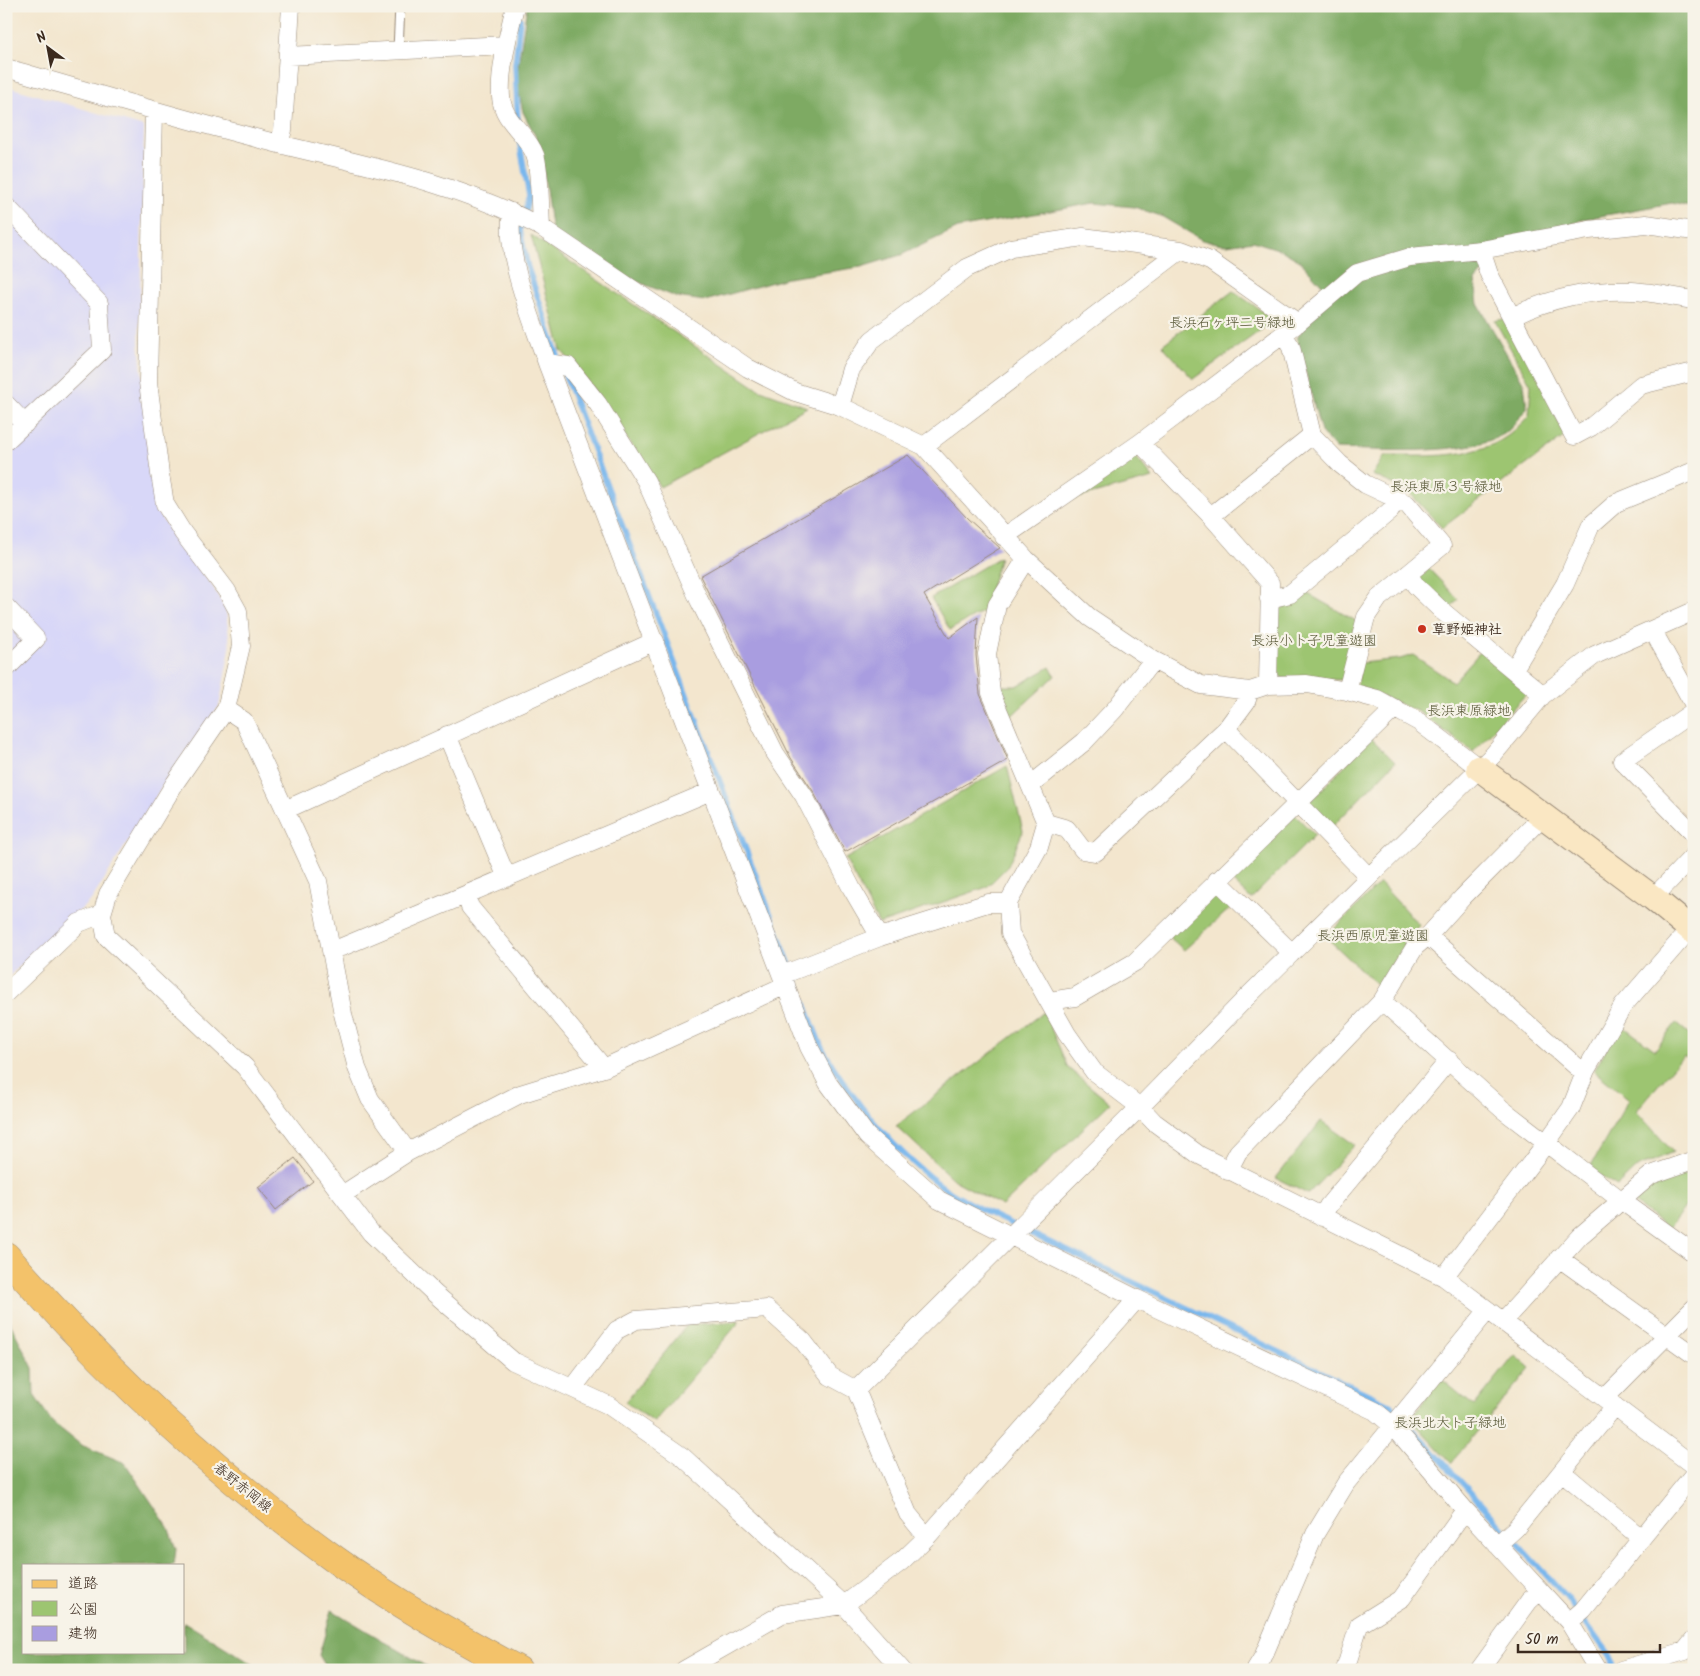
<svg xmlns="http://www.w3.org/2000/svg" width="1700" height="1676" viewBox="0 0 1700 1676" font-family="Kalam,'Klee One',sans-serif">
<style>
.built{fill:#d8d7f8}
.green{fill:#9dc571;stroke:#6c7848}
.forest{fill:#7eaa63;stroke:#5c6a40}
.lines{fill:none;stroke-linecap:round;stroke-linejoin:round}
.stream{stroke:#79b7ed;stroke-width:5.5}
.building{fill:#a99de0}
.lane-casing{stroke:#978876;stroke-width:11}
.street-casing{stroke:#978876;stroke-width:19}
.secondary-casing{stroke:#978876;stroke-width:27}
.primary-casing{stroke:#978876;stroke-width:29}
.lane{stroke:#fff;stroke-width:9}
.street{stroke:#fff;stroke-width:18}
.secondary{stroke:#fae7c3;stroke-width:25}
.primary{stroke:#f3c26a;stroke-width:28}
.poi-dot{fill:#c8321e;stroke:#f7f3e8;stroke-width:2}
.labels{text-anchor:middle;stroke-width:4.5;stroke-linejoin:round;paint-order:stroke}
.park-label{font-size:14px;fill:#585837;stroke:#f7f3e8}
.poi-label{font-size:14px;font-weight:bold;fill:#3b2a1e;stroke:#f7f3e8;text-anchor:start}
.street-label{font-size:14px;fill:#3b2a1e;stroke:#f7f3e8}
</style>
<rect width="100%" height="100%" fill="#f7f3e8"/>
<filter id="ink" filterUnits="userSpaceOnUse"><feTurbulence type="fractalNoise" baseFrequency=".02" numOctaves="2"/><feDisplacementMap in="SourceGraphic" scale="10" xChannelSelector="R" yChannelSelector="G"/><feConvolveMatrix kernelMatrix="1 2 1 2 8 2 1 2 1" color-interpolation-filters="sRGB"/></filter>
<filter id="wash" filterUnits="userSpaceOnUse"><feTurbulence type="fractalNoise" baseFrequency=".0096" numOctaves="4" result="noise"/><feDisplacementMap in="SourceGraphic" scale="20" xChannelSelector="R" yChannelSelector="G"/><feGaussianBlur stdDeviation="1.12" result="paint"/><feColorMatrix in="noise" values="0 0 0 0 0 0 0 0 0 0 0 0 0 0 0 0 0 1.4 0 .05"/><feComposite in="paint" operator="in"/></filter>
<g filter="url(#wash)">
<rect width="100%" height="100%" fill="#f3e6ce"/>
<path class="built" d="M 6,86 L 144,127 L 139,342 L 155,510 L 213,587 L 226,611 L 230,648 L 219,706 L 166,780 L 92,899 L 6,979 Z"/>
<path class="green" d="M 531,235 L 758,389 L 807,407 L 660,487 L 588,382 L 561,350 Z
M 1233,291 L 1275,320 L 1193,379 L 1162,345 Z
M 1512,317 L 1565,436 L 1442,528 L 1407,490 L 1372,475 L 1384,456 C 1421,456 1475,459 1506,437 C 1514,432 1522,422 1529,416 L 1531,385 L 1495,321 Z
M 1135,456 L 1153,478 L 1074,499 Z
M 1000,557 L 984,611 L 950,630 L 931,598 Z
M 1429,569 L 1458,599 L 1450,609 L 1418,578 Z
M 1303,591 L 1356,621 L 1345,680 L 1275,678 L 1276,613 Z
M 1481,651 L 1527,693 L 1473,752 L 1419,712 L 1357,686 L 1361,663 L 1400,659 L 1413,655 L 1453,682 Z
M 1050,667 L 1055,676 L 1008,719 L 998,686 L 1017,686 Z
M 1371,738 L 1395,762 L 1333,826 L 1309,803 Z
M 1007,766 L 1023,831 L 1008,866 L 987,887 L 879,924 L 845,859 Z
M 1294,814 L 1315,835 L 1251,899 L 1230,879 Z
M 1380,883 L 1419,925 L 1377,985 L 1326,937 Z
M 1220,891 L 1234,905 L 1184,950 L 1168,936 Z
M 1044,1012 L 1068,1068 L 1110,1103 L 1002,1206 L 954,1180 L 896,1126 Z
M 1676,1023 L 1694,1038 L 1694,1062 L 1683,1056 L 1636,1111 L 1673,1152 L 1635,1169 L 1617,1186 L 1589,1169 L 1629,1099 L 1594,1071 L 1620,1024 L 1655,1050 Z
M 1321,1121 L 1355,1145 L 1308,1194 L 1276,1178 Z
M 1694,1167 L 1694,1196 L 1668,1229 L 1632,1201 L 1654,1180 Z
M 740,1321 L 654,1422 L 625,1402 L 687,1325 Z
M 1515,1355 L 1530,1368 L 1451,1463 L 1411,1419 L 1440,1378 L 1474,1406 Z"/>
<path class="forest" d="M 527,6 L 1694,6 L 1694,208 L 1672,203 L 1584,219 L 1497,255 L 1475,281 L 1478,304 L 1524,384 L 1527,408 C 1520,416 1513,428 1504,434 C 1466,456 1381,450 1336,449 L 1321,432 L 1297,339 L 1323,286 L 1300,261 L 1281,250 L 1253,241 L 1227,245 L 1202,240 L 1161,216 L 1134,207 L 1094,203 L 958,228 L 901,255 L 861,267 L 787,278 L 705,301 L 676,297 L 598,266 L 552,233 L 540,145 L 523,112 L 516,80 Z
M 6,1315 L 33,1368 L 34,1395 L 52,1422 L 81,1445 L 125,1463 L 168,1527 L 176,1549 L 174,1565 L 24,1565 L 24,1652 L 184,1652 L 184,1622 L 262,1670 L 6,1670 Z
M 332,1610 L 432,1670 L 328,1670 L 319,1655 Z"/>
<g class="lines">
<path class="stream" d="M 518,122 L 515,64 L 520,19
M 519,139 L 529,196 L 520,230 L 528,268 L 560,362
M 563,370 L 821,1046 C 852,1101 896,1154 947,1190 C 960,1199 974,1205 988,1213 L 1391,1405 L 1566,1597 L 1609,1655 L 1616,1670"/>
</g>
<g id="blocks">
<path class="building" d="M 908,455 L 967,518 L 1000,548 L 924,595 L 949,638 L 978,617 L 976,655 L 980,694 L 1008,760 L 845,852 L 813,791 L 791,758 L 700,576 Z
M 295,1158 L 313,1181 L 276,1210 L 258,1187 Z"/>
</g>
</g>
<g filter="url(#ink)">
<use href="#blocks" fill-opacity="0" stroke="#978876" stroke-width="1"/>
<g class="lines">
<g class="lane-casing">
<path id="lane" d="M 398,50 L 400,6"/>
</g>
<g class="street-casing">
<path id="street" d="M 515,6 C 509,32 499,70 501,97 C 503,122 527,133 535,155 C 540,167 540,211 541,227
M 288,56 L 506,45
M 6,68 C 97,94 187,121 279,144 C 369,166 458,183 541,227 L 748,368 L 795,392 L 840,406 L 924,446 L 1026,559 L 1089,617 L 1153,660 L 1201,685 L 1250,691 L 1268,685 L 1307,684 L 1347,691 L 1377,699 L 1419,722 L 1479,768
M 154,111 L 148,382 L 160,474 L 165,504 L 183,533 L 227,591 L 238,611 L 241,646 L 226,709 L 175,783 L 108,894 L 102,914 L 106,936 L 245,1067 L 371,1233 L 434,1293 L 513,1361 L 608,1405 L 683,1457 L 844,1605
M 279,144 L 283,130 L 291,6
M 6,206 L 99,303 L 102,350 L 6,441
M 512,212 C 504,256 533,321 547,363 L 809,1047 L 828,1083 L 867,1136 L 939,1200 L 1137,1299 L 1375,1411 L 1394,1427 L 1465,1510 L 1569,1622 L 1598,1670
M 1481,250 L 1489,274 L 1574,436 L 1591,427 L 1641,385 L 1694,372
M 1512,317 C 1547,299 1592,289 1632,291 C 1652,292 1674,297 1694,300
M 547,363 L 568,366 L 598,404 L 646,481 L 699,600 L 775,753 L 804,796 L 852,889 L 880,937
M 6,404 L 25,424
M 840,406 L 851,369 L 872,340 L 967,268 L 1011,248 L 1083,237 L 1181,250 L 1210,261 L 1298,323
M 1312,435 L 1340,464 L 1365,484 L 1407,504 L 1442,546 L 1379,598 L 1366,617 L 1347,691
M 1140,443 L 1211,516 L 1270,583 L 1268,685
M 924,446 L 1181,250
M 1211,516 L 1312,435 L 1291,347 L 1283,334
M 1004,537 L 1140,443 L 1298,323 L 1357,273 L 1410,257 L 1481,250 L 1589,230 L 1646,224 L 1694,231
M 1026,559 L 997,605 L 987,654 L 991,693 L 1046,823 L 1039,847 L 1008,903 L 1010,933 L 1067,1034 L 1094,1072 L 1140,1107 L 1154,1122 L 1199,1155 L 1444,1277 L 1694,1466
M 1408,574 L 1416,586 L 1441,610 L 1543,695
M 1269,599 L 1290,594 L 1390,511 L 1398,498
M 6,607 L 36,639 L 6,669
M 1653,631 L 1694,705
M 1514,669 L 1565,584 L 1591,525 L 1616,503 L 1694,471
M 226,709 L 244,721 L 318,881 L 343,1014 L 357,1068 L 370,1099 L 408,1152
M 1694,711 L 1622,761 L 1694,834
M 1226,729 L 1369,877
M 447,735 L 507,878
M 1031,785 L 1084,742 L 1115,709 L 1153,660
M 285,810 L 655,641
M 1046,823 L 1067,829 L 1083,850 L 1096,852 L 1226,729 L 1246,702 L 1250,691
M 1217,880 L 1292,953
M 466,895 L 470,907 L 604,1068
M 1653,898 L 1694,855
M 1428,936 L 1463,897 L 1544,815
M 331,949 L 342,947 L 711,791
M 782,975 L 880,937 L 988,903 L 1008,903
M 6,993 L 79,923 L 102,914
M 1050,1001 L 1075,997 L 1135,962 L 1395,708
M 1382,1001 L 1415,947 L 1428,936 L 1577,1067 L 1586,1070
M 1228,1171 L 1238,1152 L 1382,1001 L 1502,1109 L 1622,1201 L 1694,1253
M 342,1195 L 408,1152 L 520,1094 L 604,1068 L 786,985
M 1322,1217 L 1328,1206 L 1449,1060
M 1559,1258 L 1694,1355
M 1444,1277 L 1547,1142 L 1571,1108 L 1586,1070 L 1623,1006 L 1690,929
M 1504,1320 L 1580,1236 L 1651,1175 L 1694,1160
M 573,1388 L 617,1330 L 636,1320 L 767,1309 L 803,1341 L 830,1376 L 856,1390
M 1605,1398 L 1694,1308
M 1562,1472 L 1641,1538
M 927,1537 L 908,1514 L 856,1390 L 1140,1107 L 1246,998 L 1493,755 L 1543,695 L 1595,655 L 1694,611
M 1497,1545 L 1515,1529 L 1615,1406
M 1569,1622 L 1583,1610 L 1694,1474
M 684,1670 L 782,1614 L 844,1605
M 902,1670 L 844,1605 L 902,1561 L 927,1537 L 1137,1299
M 1255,1670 L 1263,1657 L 1315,1534 L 1346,1483 L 1488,1310
M 1345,1670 L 1359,1625 L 1402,1598 L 1465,1510
M 1479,1670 L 1529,1601 L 1540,1591
M 1621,1670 L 1685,1651 L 1694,1640"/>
</g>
<g class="secondary-casing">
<path id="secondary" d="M 1479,768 L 1653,898 L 1694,932"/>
</g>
<g class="primary-casing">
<path id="primary" d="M 6,1256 C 104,1369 213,1471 333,1558 C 391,1600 455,1636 518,1670"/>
</g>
<use href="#lane" class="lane"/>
<use href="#street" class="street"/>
<use href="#secondary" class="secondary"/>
<use href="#primary" class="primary"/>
</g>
</g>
<circle class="poi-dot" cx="1422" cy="629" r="5"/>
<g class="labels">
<g class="park-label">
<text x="1232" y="327">長浜石ヶ坪二号緑地</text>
<text x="1446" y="491">長浜東原３号緑地</text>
<text x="1314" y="645">長浜小卜子児童遊園</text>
<text x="1469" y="715">長浜東原緑地</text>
<text x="1373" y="940">長浜西原児童遊園</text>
<text x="1450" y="1427">長浜北大ト子緑地</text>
</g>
<g class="poi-label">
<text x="1432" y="634">草野姫神社</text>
</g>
<g class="street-label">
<text transform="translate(243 1487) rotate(39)" y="5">春野赤岡線</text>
</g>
</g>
<rect width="1700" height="1676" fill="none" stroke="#f7f3e8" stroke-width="25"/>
<rect x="22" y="1564" width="162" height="90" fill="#f7f3e8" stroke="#aca397"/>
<rect x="32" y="1580" width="25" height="8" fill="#f3c26a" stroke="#aca397"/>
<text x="68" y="1588" font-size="15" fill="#3b2a1e">道路</text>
<rect x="32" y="1601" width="25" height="15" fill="#9dc571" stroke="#aca397"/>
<text x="68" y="1614" font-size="15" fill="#3b2a1e">公園</text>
<rect x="32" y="1626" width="25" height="15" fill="#a99de0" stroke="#aca397"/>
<text x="68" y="1638" font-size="15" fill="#3b2a1e">建物</text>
<g transform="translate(48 48) rotate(328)" stroke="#f7f3e8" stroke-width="4" paint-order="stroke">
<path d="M0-4L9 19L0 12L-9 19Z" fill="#3b2a1e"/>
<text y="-8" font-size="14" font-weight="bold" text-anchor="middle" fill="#3b2a1e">N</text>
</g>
<path d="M1518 1644v8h142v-8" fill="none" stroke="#3b2a1e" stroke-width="2.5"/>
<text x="1525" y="1644" font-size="15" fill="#3b2a1e" stroke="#f7f3e8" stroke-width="4" paint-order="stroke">50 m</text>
</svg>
